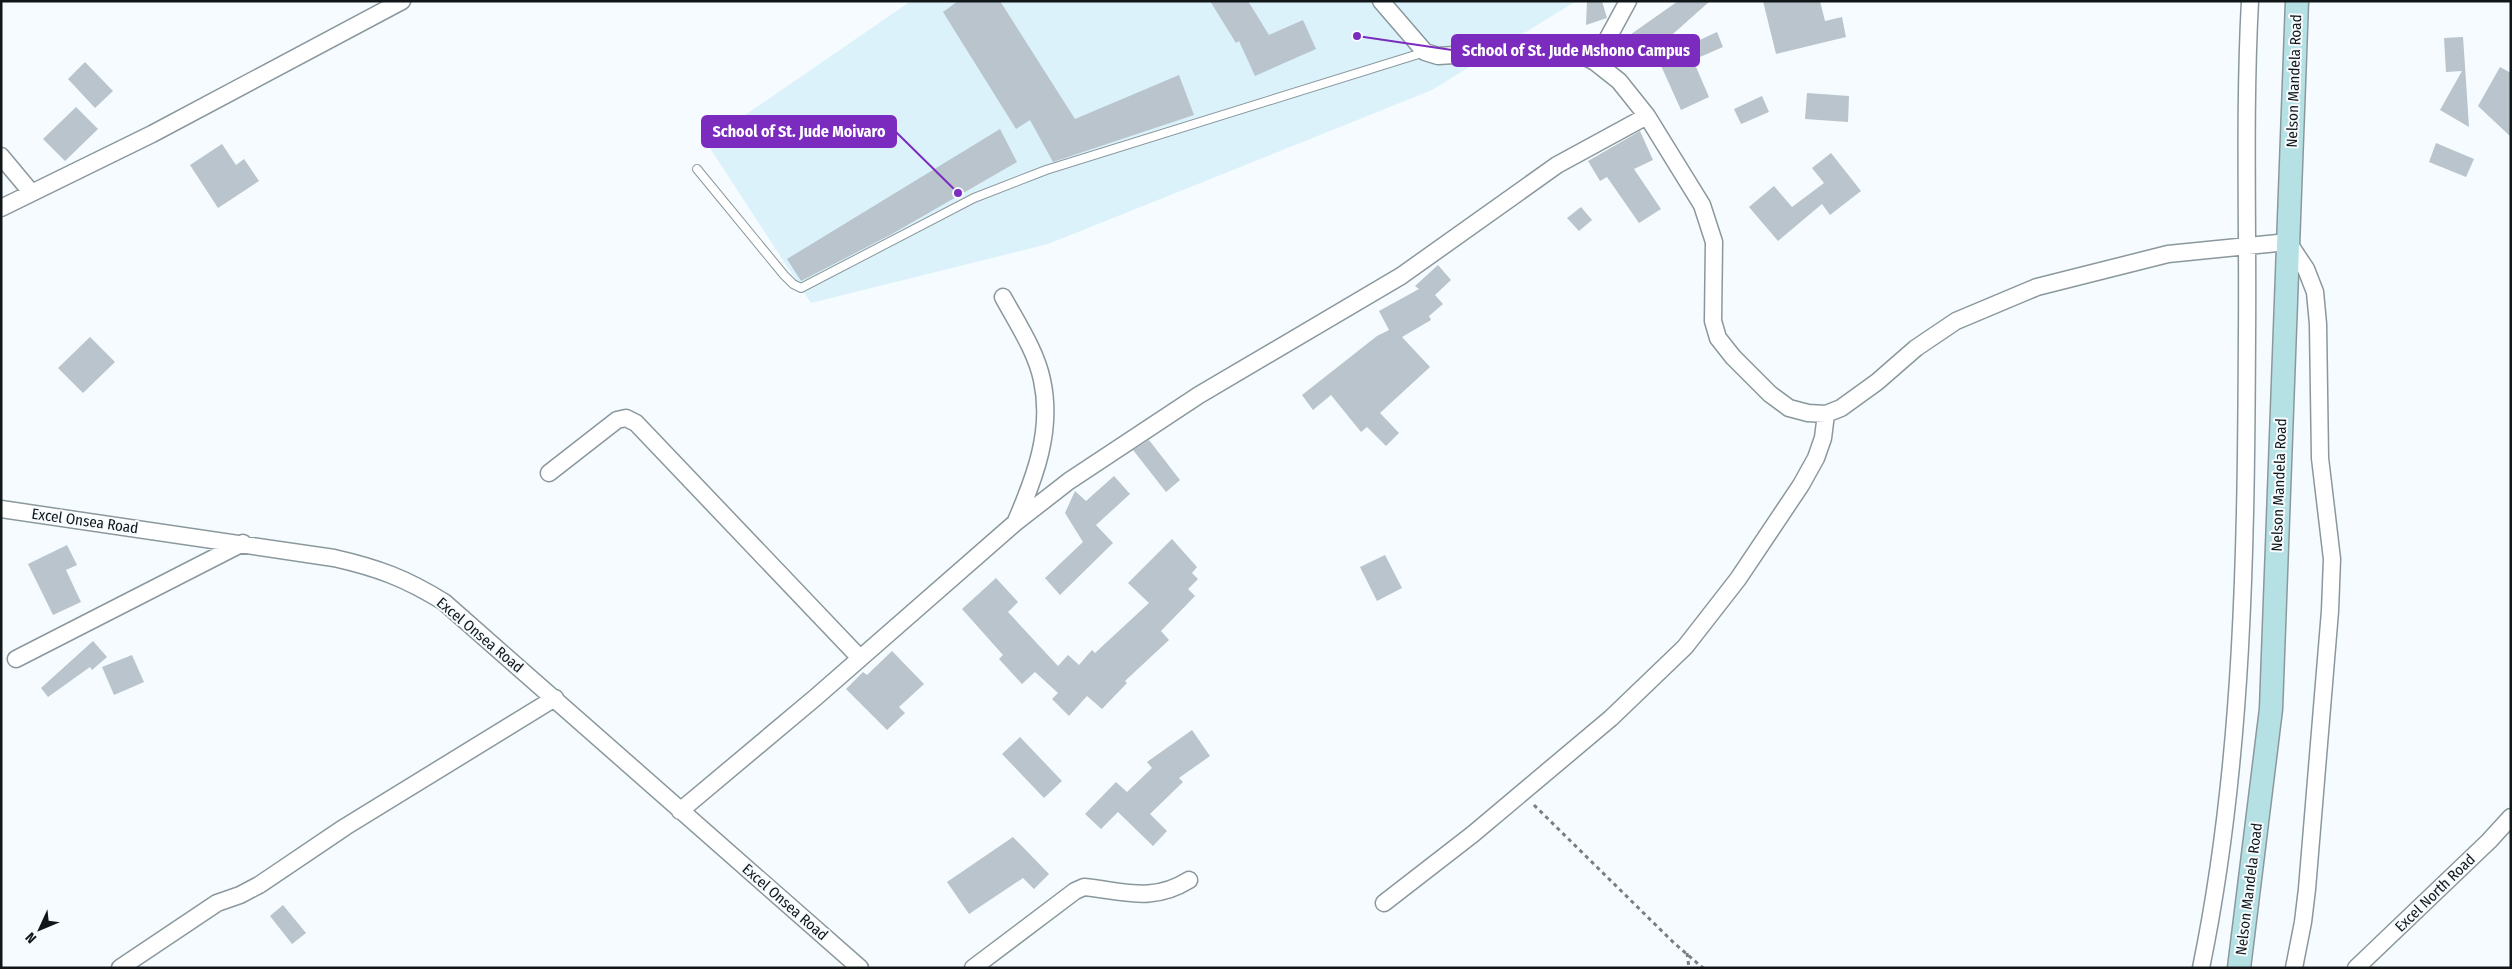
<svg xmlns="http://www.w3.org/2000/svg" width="2512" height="969" viewBox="0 0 2512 969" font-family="'Fira Sans Condensed',sans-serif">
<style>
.built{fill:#dbf2fb}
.building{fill:#b9c4cd}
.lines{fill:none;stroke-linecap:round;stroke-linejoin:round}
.lane-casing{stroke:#8a989d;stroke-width:10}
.street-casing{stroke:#8a989d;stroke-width:19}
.secondary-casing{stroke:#8a989d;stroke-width:25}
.path{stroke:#797f81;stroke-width:3;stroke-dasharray:4 4;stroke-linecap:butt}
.lane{stroke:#fff;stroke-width:8}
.street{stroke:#fff;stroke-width:16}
.secondary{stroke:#b6e1e4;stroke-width:22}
.labels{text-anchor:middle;stroke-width:4;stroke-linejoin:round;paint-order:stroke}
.street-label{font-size:15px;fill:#111618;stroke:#f5fbfe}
.leader{fill:none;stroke:#7b2cbf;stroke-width:2}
.callout-dot{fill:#7b2cbf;stroke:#f5fbfe;stroke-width:2}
.callout{fill:#7b2cbf;stroke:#7b2cbf;stroke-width:2}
.callout-label{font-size:16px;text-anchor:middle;font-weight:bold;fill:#fff}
</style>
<rect width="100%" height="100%" fill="#f5fbfe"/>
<path class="built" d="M 911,1 L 1576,1 L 1432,90 L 1048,244 L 811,303 L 706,142 Z"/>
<path class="building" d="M 958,1 L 1000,1 L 1075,119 L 1179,75 L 1194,115 L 1053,162 L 1030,120 L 1016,129 L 943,12 Z
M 1210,1 L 1248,1 L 1269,35 L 1303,20 L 1316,49 L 1255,76 L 1239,41 L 1236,43 Z
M 1587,1 L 1602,1 L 1607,18 L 1586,25 Z
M 1678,1 L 1710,1 L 1637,66 L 1620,42 Z
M 1763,1 L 1820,1 L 1825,21 L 1842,17 L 1846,37 L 1776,54 Z
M 1717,32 L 1723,47 L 1693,60 L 1709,97 L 1681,110 L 1658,59 Z
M 2463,37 L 2465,66 L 2469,127 L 2440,110 L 2462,71 L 2446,72 L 2444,38 Z
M 85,62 L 113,91 L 95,108 L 68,79 Z
M 2500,67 L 2511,73 L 2511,137 L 2478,106 Z
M 1807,93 L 1849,96 L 1848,122 L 1805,119 Z
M 1762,96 L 1769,112 L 1741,124 L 1734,109 Z
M 76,107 L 98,129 L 65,161 L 43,139 Z
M 1000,129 L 1017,162 L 892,234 L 801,281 L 787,259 Z
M 1640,131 L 1653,160 L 1634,169 L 1661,209 L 1639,223 L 1607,177 L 1600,181 L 1588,161 Z
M 2436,143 L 2474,159 L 2466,177 L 2429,162 Z
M 222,144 L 236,165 L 244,159 L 259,181 L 218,208 L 190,165 Z
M 1831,153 L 1861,191 L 1830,215 L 1822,204 L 1778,241 L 1749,207 L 1774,186 L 1792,207 L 1824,183 L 1812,168 Z
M 1581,207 L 1592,220 L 1579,231 L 1567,218 Z
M 1438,265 L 1451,280 L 1435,295 L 1443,304 L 1429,316 L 1431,320 L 1402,337 L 1430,367 L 1380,413 L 1399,433 L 1386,446 L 1367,427 L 1361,432 L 1331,395 L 1313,410 L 1302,395 L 1377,336 L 1389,330 L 1379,311 L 1419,289 L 1415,286 Z
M 90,337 L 115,362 L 83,393 L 58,368 Z
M 1149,440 L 1180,480 L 1166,492 L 1133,450 Z
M 1114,476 L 1130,494 L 1096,525 L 1113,543 L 1060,595 L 1045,578 L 1083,542 L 1065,513 L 1075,491 L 1086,501 Z
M 1172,539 L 1197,567 L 1192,573 L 1198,579 L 1188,589 L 1195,596 L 1161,631 L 1169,640 L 1125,681 L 1127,683 L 1102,709 L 1087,696 L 1069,716 L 1052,699 L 1058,693 L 1035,672 L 1022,684 L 999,659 L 1003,655 L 962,609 L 996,578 L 1018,602 L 1008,612 L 1058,666 L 1068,655 L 1079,665 L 1092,650 L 1095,653 L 1149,603 L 1128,583 Z
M 67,545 L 77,565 L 66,570 L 81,602 L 53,615 L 28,564 Z
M 1385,555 L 1402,588 L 1377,601 L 1360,567 Z
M 93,641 L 107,657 L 92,670 L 90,667 L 48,697 L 41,688 Z
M 892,651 L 924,684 L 899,707 L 905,713 L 887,730 L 846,689 L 863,672 L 867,675 Z
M 132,655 L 144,682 L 114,695 L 102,667 Z
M 1192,730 L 1210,756 L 1179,778 L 1183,782 L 1150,814 L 1167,831 L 1153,846 L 1118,812 L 1101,829 L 1085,814 L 1116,782 L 1127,792 L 1152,768 L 1147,762 Z
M 1020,737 L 1062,781 L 1044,798 L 1002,754 Z
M 1013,837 L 1049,874 L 1034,889 L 1023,878 L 969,914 L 947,882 Z
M 283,905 L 306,933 L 292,944 L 270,916 Z"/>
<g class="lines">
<g class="lane-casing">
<path id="lane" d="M 697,169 L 784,275 L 793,284 L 801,288 L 974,198 L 1046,170 L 1425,52"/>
</g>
<g class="street-casing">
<path id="street" d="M 1381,1 L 1425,52 L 1438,56 L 1552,49 L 1580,54 L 1595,62 L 1619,81 L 1647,116 L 1702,205 L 1714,242 L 1713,321 L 1718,338 L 1733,357 L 1770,394 L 1789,408 L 1808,413 L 1826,414 L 1841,408 L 1877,382 L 1916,348 L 1956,321 L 2037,287 L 2168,254 L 2288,242 L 2306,269 L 2315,292 L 2318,324 L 2320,458 L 2332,559 L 2330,611 L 2307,889 L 2303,922 L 2294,968
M 1595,62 L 1628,1
M 1,156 L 31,192
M 1,208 L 152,134 L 402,1
M 1003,297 C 1017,323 1036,351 1042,380 C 1053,430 1035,477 1016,521
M 549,473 L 617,420 L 626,418 L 636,423 L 859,657
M 1,509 L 334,558 C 378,568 405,578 444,602 L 860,968
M 16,659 L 243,543
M 680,811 L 816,697 L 1015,523 L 1069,481 L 1199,395 L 1401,276 L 1557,165 L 1647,116
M 1384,903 L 1473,834 L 1611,718 L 1685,647 L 1738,579 L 1801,485 L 1816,458 L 1823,438 L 1826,414
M 120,968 L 217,903 L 240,895 L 259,885 L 345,827 L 555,698
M 973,968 L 1075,891 L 1084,887 C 1125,891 1152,903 1189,880
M 2201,968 C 2244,760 2246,544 2247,332 C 2248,222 2244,111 2250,1
M 2356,968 L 2489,841 L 2511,817"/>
</g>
<g class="secondary-casing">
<path id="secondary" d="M 2239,968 L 2271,709 L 2297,1"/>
</g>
<path class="path" d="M 1534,805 L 1674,943 L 1703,968
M 1687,953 L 1689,968"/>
<use href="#lane" class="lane"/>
<use href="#street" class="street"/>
<use href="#secondary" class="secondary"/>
</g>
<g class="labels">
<g class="street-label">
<text transform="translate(2294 81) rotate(-88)" y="5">Nelson Mandela Road</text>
<text transform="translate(2279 485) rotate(-88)" y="5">Nelson Mandela Road</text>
<text transform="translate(85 521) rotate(8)" y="5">Excel Onsea Road</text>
<text transform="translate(480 635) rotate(40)" y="5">Excel Onsea Road</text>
<text transform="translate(2249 889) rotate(-83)" y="5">Nelson Mandela Road</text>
<text transform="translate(2435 893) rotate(-44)" y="5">Excel North Road</text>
<text transform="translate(785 902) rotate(41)" y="5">Excel Onsea Road</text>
</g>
</g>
<path class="leader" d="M1357 36L1452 50M958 193L896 132"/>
<g class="callout-dot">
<circle cx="1357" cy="36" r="5"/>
<circle cx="958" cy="193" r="5"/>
</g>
<g class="callout">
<rect x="1452" y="35" width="247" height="31" rx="5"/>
<rect x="702" y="116" width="194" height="31" rx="5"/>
</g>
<g class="callout-label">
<text x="1576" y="56">School of St. Jude Mshono Campus</text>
<text x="799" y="137">School of St. Jude Moivaro</text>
</g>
<rect width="2512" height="969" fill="none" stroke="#111618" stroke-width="5"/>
<g transform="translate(40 929) rotate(226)" stroke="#f5fbfe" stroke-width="4" paint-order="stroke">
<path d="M0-4L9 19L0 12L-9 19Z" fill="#111618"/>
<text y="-8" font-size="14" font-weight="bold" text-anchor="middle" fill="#111618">N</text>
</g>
</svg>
